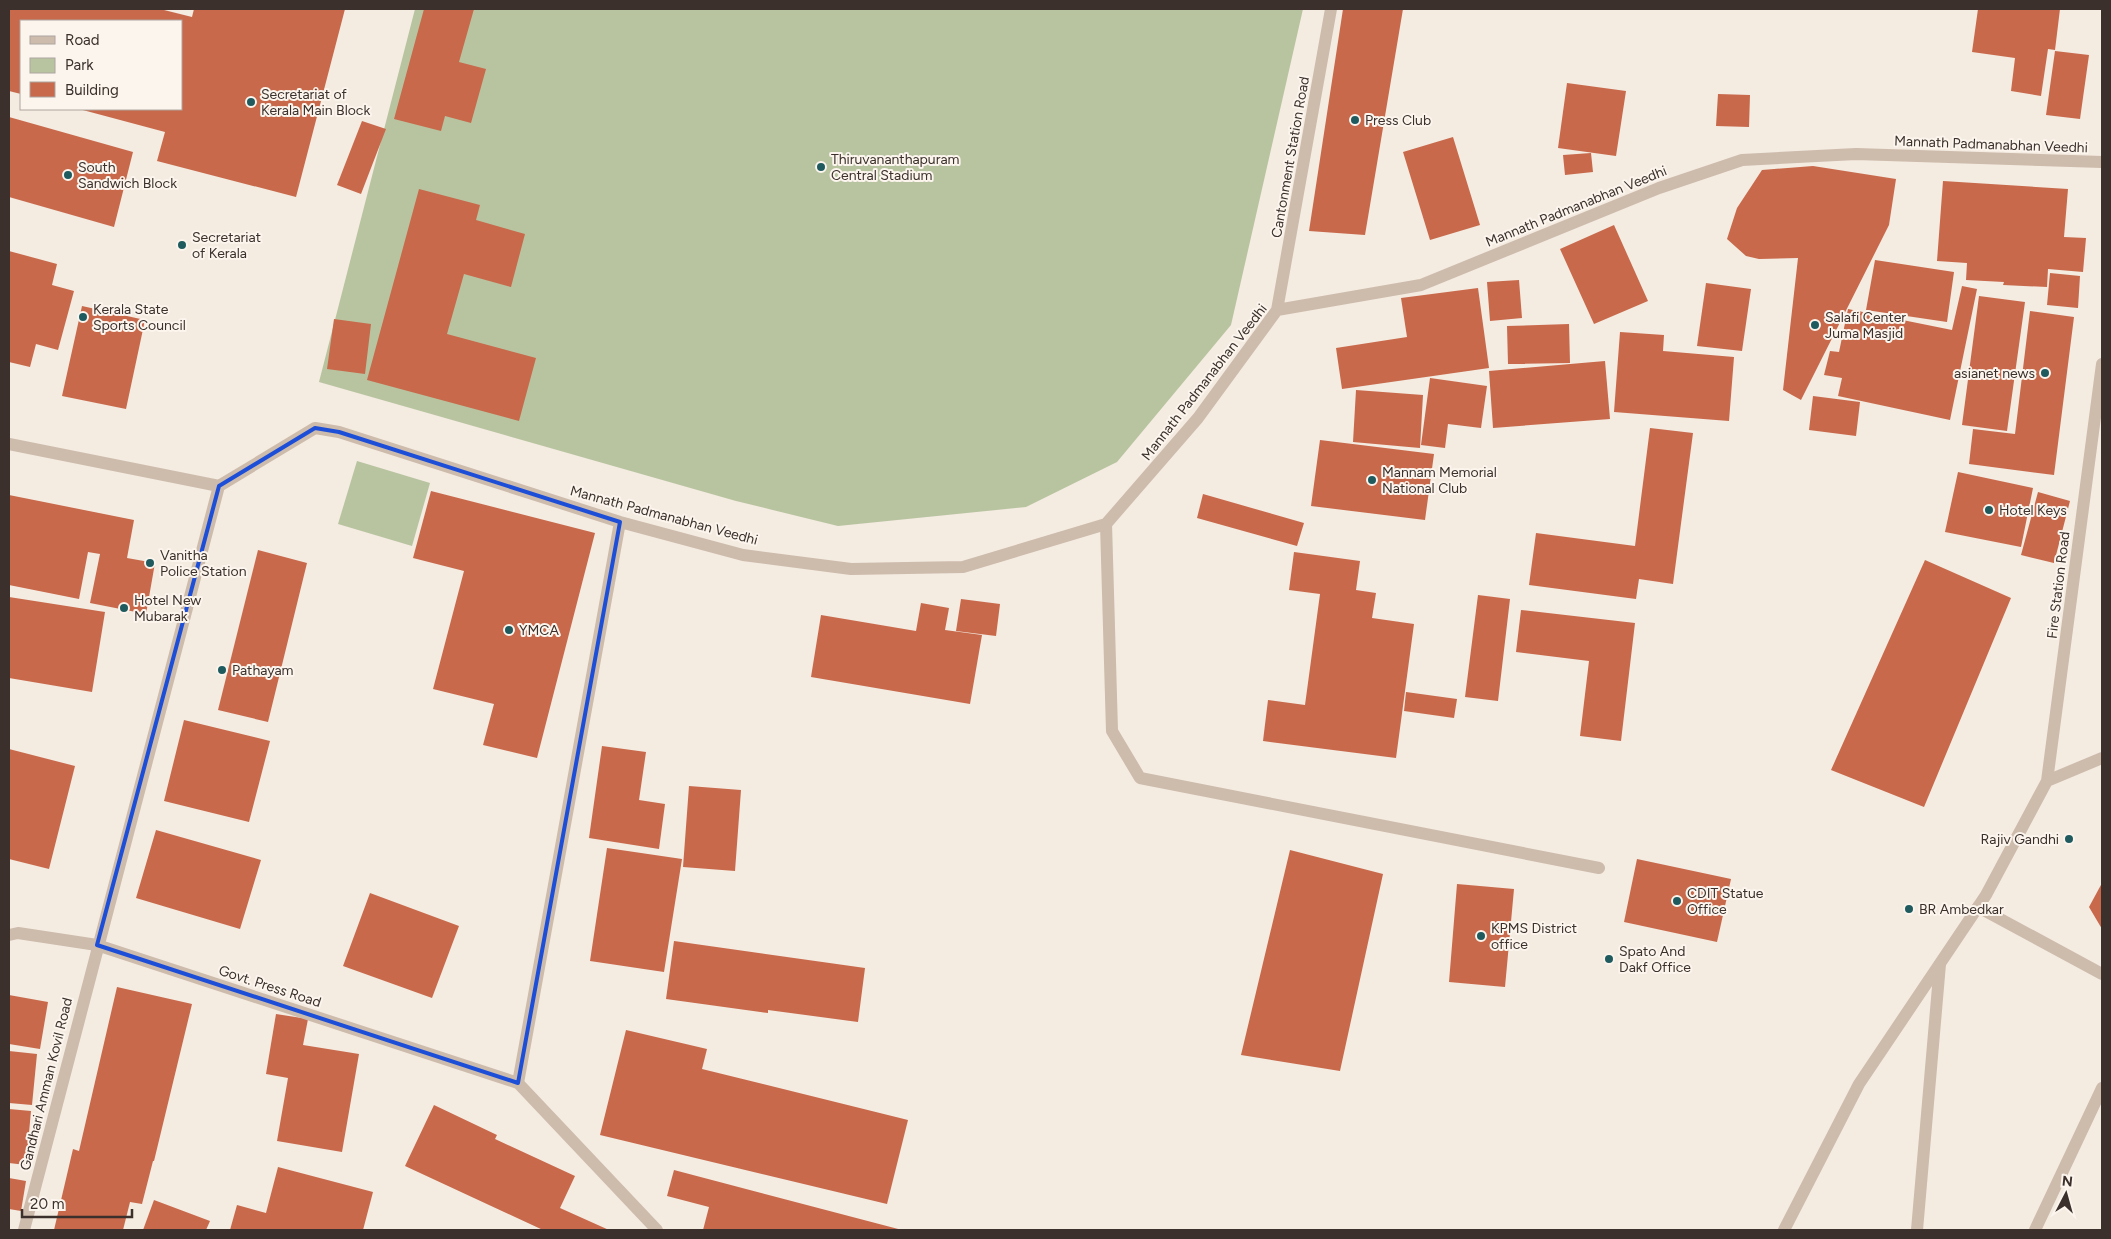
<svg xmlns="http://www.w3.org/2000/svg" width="2111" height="1239" viewBox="0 0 2111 1239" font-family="Figtree,sans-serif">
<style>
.green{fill:#b8c4a0}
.building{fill:#c8694b}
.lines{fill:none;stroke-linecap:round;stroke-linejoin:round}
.minor{stroke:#cdbbac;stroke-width:12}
.tertiary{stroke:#cdbbac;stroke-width:12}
.marked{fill:none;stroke:#1d4ed8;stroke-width:4;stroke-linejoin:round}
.poi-dot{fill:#1f5a5e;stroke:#fbf5ee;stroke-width:2}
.labels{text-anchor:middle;stroke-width:4;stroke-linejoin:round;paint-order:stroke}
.poi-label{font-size:14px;fill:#3b302b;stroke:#fbf5ee;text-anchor:start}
.street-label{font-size:14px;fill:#3b302b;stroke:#fbf5ee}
</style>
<rect width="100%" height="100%" fill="#f4ebe1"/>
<path class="green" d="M 415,9 L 1303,9 L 1231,325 L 1117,462 L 1026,507 L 838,526 L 736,501 L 319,382 Z
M 357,461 L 430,483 L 412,546 L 338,524 Z"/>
<path class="building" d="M 9,9 L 160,9 L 192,17 L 194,9 L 345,9 L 296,197 L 157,161 L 165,132 L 79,109 L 181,109 L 181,21 L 21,21 L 21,94 L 9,91 Z
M 424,9 L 474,9 L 459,62 L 486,69 L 471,123 L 445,116 L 441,131 L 394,119 Z
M 1343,9 L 1403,9 L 1365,235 L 1309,231 Z
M 1978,9 L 2060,9 L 2055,50 L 2048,49 L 2041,96 L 2011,91 L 2015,58 L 1972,52 Z
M 2055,51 L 2089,55 L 2080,119 L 2046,115 Z
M 1567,83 L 1626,91 L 1616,156 L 1558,148 Z
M 1718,94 L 1750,95 L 1749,127 L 1716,126 Z
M 9,117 L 133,152 L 114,227 L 9,197 Z
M 362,121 L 386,129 L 361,194 L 337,185 Z
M 1453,137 L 1480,225 L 1430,240 L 1403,152 Z
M 1591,153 L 1593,172 L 1565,175 L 1563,155 Z
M 1813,166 L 1896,179 L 1889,225 L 1801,400 L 1783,390 L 1798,258 L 1759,259 L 1746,256 L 1727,239 L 1737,208 L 1762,170 Z
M 1943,181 L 2068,189 L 2064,237 L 2086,238 L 2083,272 L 2048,269 L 2047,287 L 2003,285 L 2004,282 L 1966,280 L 1967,263 L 1937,261 Z
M 419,189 L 480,205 L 476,220 L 525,234 L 511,287 L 464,274 L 447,334 L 536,358 L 519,421 L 367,380 Z
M 1614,225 L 1648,301 L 1594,324 L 1560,249 Z
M 9,251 L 57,264 L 52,285 L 74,291 L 58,350 L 36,344 L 30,367 L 9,362 Z
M 1875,260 L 1954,272 L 1947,322 L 1866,310 Z
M 2050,273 L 2080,276 L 2078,308 L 2047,305 Z
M 1519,280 L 1522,318 L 1490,321 L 1487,282 Z
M 1706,283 L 1751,289 L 1742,351 L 1697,346 Z
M 1962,286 L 1977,289 L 1950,420 L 1838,396 L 1842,378 L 1824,375 L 1830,351 L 1839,352 L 1848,309 L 1952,330 Z
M 1478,288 L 1489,368 L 1342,389 L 1336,348 L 1407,337 L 1401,298 Z
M 1979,296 L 2025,302 L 2007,431 L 1962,425 Z
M 82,306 L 145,320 L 126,409 L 62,396 Z
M 2030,311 L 2074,317 L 2054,475 L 1969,464 L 1973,429 L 2015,434 Z
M 334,319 L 371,324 L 365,374 L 327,369 Z
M 1569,324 L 1570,363 L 1508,364 L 1507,326 Z
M 1620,332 L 1664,335 L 1663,351 L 1734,357 L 1729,421 L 1614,412 Z
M 1605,361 L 1610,419 L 1493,428 L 1489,371 Z
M 1430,378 L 1487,386 L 1481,428 L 1448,424 L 1445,448 L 1421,445 Z
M 1356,390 L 1423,395 L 1420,448 L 1353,442 Z
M 1813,396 L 1860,402 L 1856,436 L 1809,430 Z
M 1650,428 L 1693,433 L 1673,584 L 1639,579 L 1636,599 L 1529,585 L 1536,533 L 1635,546 Z
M 1320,440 L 1434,454 L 1425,520 L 1311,506 Z
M 1958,472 L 2033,488 L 2021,547 L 1945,532 Z
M 431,491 L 595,533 L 537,758 L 483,745 L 494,704 L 433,689 L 464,571 L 413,558 Z
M 2038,492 L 2070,501 L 2054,563 L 2021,555 Z
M 1203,494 L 1304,523 L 1297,546 L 1197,518 Z
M 9,495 L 134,520 L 127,558 L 155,563 L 146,614 L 90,603 L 100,554 L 88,552 L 79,599 L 9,585 Z
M 258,550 L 307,563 L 268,722 L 218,710 Z
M 1294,552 L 1360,561 L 1356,590 L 1376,593 L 1372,618 L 1414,624 L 1396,758 L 1263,741 L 1268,700 L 1305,705 L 1320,594 L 1289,590 Z
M 1925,560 L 2011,598 L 1924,807 L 1831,770 Z
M 1478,595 L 1510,599 L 1498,701 L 1465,697 Z
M 9,597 L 105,612 L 92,692 L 9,678 Z
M 961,599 L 1000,604 L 996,636 L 956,631 Z
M 921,603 L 949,608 L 945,630 L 982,635 L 970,704 L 811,677 L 821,615 L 916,631 Z
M 1521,610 L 1635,623 L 1621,741 L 1580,736 L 1589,661 L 1516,652 Z
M 1406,692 L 1457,699 L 1454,718 L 1404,711 Z
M 184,720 L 270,741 L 249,822 L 164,801 Z
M 602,746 L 646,752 L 639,800 L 665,804 L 659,849 L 589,838 Z
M 9,749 L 75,766 L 49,869 L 9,859 Z
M 689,786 L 741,790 L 735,871 L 683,867 Z
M 156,830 L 261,860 L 240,929 L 136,898 Z
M 607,848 L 682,859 L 664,972 L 590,961 Z
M 1290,850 L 1383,874 L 1340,1071 L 1241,1055 Z
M 1637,859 L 1731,879 L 1717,942 L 1624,922 Z
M 2102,883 L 2102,929 L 2089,907 Z
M 1457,884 L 1514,889 L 1505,987 L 1449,982 Z
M 370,893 L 459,926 L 432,998 L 343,966 Z
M 674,941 L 865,968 L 858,1022 L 768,1010 L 768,1013 L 666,999 Z
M 117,987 L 192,1004 L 154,1161 L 153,1161 L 142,1204 L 130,1202 L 123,1230 L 54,1230 L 73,1149 L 79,1151 Z
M 9,995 L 48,1002 L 40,1049 L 9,1044 Z
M 276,1014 L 308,1019 L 303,1045 L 359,1054 L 342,1152 L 277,1141 L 288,1078 L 266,1074 Z
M 626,1030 L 707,1049 L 702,1069 L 908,1120 L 887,1204 L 600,1135 Z
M 9,1051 L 37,1054 L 32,1105 L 9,1103 Z
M 434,1105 L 497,1135 L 495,1139 L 575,1176 L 560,1208 L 609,1230 L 543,1230 L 405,1166 Z
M 9,1109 L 31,1111 L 26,1165 L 9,1163 Z
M 278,1167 L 373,1192 L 363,1230 L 230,1230 L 237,1205 L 266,1213 Z
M 674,1170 L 902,1230 L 703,1230 L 709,1207 L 667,1196 Z
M 9,1178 L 26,1181 L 21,1211 L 9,1209 Z
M 154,1200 L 210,1221 L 206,1230 L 143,1230 Z"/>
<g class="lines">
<path class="minor" d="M 1106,524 L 1112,731 L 1140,778 L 1599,868
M 1978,907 L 2102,974
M 1917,1230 L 1940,964
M 2035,1230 L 2102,1088"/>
<path class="tertiary" d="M 1277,310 L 1331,9
M 9,444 L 219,486 L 24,1230
M 219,486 L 315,428 L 339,432 L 620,522 L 743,555 L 851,569 L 963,567 L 1106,524 L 1198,418 L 1277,310 L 1421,285 L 1659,188 L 1742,160 L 1856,154 L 2102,162
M 2047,781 L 2102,364
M 9,935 L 18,933 L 97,945 L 518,1083 L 657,1230
M 518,1083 L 620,522
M 1784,1230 L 1859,1084 L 1986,895 L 2047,781 L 2102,758"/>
</g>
<path class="marked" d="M 315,428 L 339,432 L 620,522 L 518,1083 L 97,945 L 219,486 Z"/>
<g class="poi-dot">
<circle cx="251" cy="102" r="5"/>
<circle cx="1355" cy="120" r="5"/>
<circle cx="821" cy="167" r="5"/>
<circle cx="68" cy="175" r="5"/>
<circle cx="182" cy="245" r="5"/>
<circle cx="83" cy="317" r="5"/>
<circle cx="1815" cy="325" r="5"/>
<circle cx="2045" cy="373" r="5"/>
<circle cx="1372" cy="480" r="5"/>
<circle cx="1989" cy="510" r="5"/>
<circle cx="150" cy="563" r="5"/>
<circle cx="124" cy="608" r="5"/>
<circle cx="509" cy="630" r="5"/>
<circle cx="222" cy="670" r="5"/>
<circle cx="2069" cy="839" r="5"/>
<circle cx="1677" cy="901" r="5"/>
<circle cx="1909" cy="909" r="5"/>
<circle cx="1481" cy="936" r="5"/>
<circle cx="1609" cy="959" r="5"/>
</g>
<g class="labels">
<g class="poi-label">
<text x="261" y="99">Secretariat of<tspan x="261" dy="16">Kerala Main Block</tspan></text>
<text x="1365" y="125">Press Club</text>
<text x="831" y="164">Thiruvananthapuram<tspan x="831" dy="16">Central Stadium</tspan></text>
<text x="78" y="172">South<tspan x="78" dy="16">Sandwich Block</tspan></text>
<text x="192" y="242">Secretariat<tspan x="192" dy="16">of Kerala</tspan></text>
<text x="93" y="314">Kerala State<tspan x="93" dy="16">Sports Council</tspan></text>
<text x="1825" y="322">Salafi Center<tspan x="1825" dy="16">Juma Masjid</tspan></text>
<text x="2035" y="378" text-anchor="end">asianet news</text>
<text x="1382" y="477">Mannam Memorial<tspan x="1382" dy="16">National Club</tspan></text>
<text x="1999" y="515">Hotel Keys</text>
<text x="160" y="560">Vanitha<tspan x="160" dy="16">Police Station</tspan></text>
<text x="134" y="605">Hotel New<tspan x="134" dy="16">Mubarak</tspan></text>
<text x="519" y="635">YMCA</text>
<text x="232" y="675">Pathayam</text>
<text x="2059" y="844" text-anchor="end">Rajiv Gandhi</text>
<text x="1687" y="898">CDIT Statue<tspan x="1687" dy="16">Office</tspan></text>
<text x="1919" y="914">BR Ambedkar</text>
<text x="1491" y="933">KPMS District<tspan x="1491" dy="16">office</tspan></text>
<text x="1619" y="956">Spato And<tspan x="1619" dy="16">Dakf Office</tspan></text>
</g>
<g class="street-label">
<text transform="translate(1991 144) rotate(2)" y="5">Mannath Padmanabhan Veedhi</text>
<text transform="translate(1290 157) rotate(-80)" y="5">Cantonment Station Road</text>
<text transform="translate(1576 206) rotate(-22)" y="5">Mannath Padmanabhan Veedhi</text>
<text transform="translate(1204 382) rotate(-52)" y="5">Mannath Padmanabhan Veedhi</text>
<text transform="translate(664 515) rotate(15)" y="5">Mannath Padmanabhan Veedhi</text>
<text transform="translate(2058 585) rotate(-83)" y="5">Fire Station Road</text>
<text transform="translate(270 986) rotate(18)" y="5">Govt. Press Road</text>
<text transform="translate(46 1084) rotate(-76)" y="5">Gandhari Amman Kovil Road</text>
</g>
</g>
<rect width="2111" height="1239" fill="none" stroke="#3b302b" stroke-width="20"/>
<rect x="20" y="20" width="162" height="90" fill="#fbf5ee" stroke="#aea6a0"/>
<rect x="30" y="36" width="25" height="8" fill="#cdbbac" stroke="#aea6a0"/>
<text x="65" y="45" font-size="15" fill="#3b302b">Road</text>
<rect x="30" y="58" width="25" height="15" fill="#b8c4a0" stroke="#aea6a0"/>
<text x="65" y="70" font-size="15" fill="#3b302b">Park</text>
<rect x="30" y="82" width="25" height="15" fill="#c8694b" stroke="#aea6a0"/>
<text x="65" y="95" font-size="15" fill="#3b302b">Building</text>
<g transform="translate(2066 1194) rotate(6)" stroke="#fbf5ee" stroke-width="4" paint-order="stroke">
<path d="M0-4L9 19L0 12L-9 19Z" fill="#3b302b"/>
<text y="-8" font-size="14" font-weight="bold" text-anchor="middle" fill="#3b302b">N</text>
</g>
<path d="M22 1209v8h110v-8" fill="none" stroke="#3b302b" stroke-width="2.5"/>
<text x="30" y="1209" font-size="15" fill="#3b302b" stroke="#fbf5ee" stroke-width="4" paint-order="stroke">20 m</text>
</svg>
